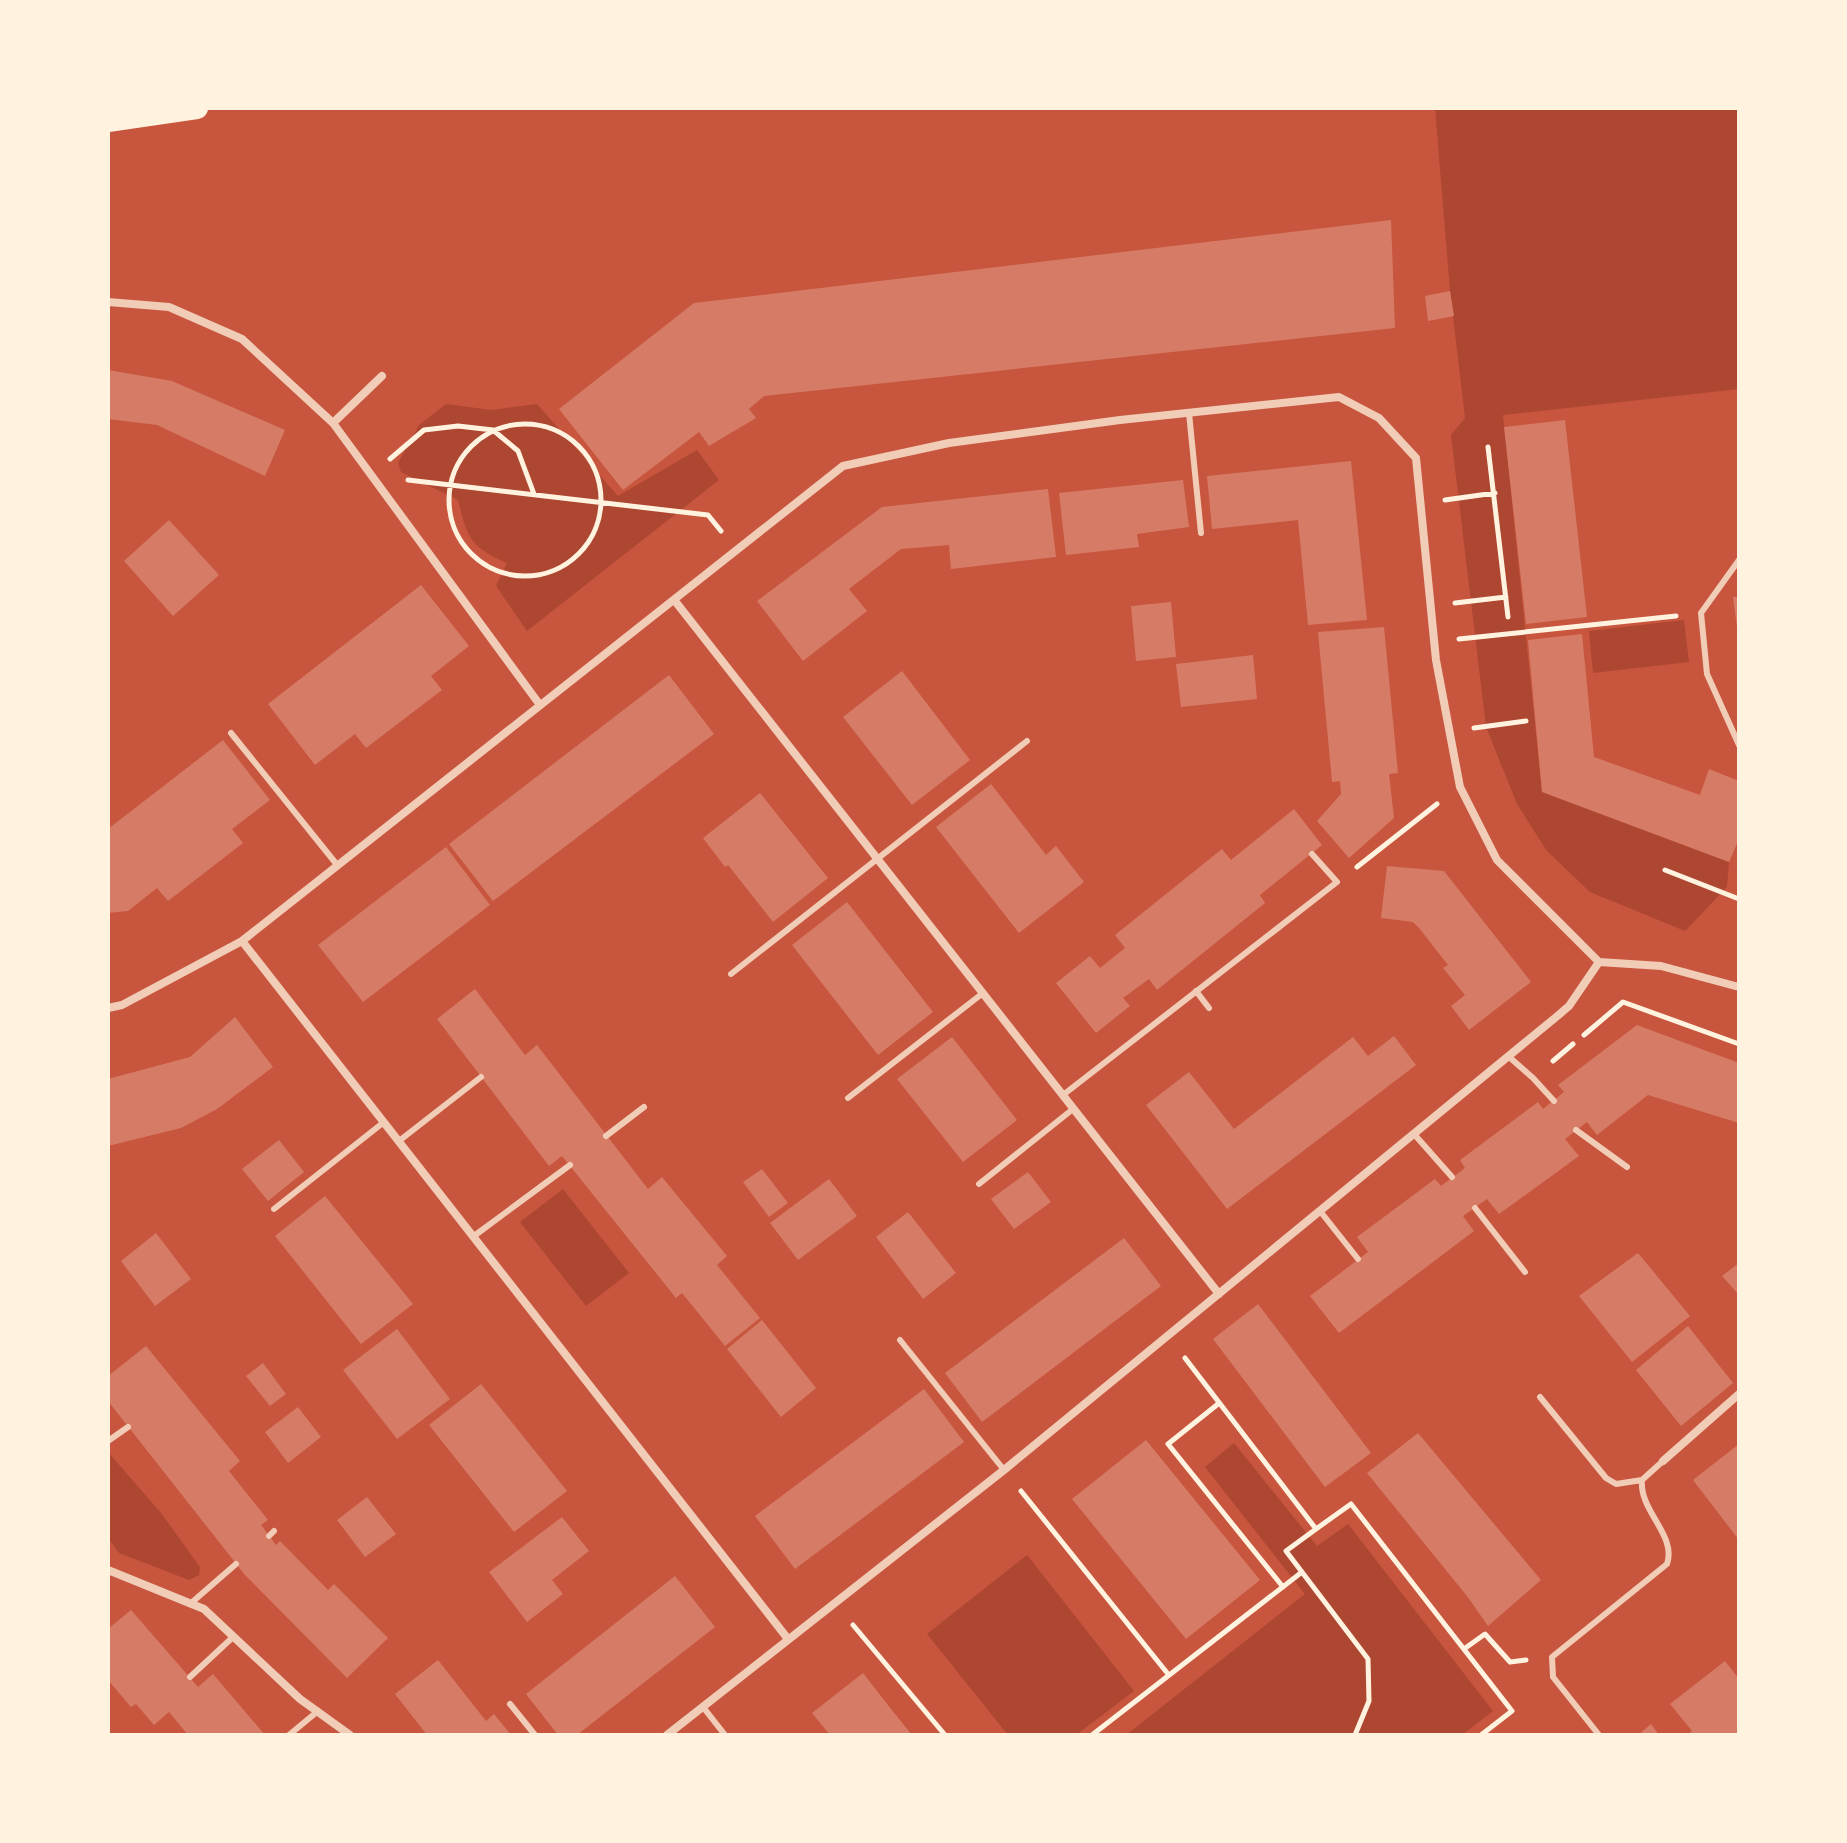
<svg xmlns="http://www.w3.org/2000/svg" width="1847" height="1843" viewBox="0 0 1847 1843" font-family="Inter,sans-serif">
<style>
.green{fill:#ae4732}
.building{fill:#d67c66}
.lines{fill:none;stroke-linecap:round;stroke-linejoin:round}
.path{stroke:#fff3e0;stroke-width:5}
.service{stroke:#f1ccb7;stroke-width:6}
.minor{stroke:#f1ccb7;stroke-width:8}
.trunk{stroke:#fff3e0;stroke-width:22}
</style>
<rect width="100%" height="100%" fill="#c8553d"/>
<path class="green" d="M 1435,108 L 1739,108 L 1739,389 L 1503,415 L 1542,792 L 1729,862 L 1727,887 L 1685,931 L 1590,892 L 1547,851 L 1517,804 L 1486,727 L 1451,435 L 1465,418 L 1450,291 Z
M 446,404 L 491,410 L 537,404 L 618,496 L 697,450 L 719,480 L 527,631 L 496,586 L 507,563 C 469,546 468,539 458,500 L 401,472 L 398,463 L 419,425 Z
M 1684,620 L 1689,662 L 1593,673 L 1589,631 Z
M 563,1189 L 629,1273 L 586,1306 L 520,1222 Z
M 1234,1443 L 1317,1546 L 1348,1524 L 1493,1711 L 1462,1735 L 1126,1735 L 1305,1594 L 1205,1467 Z
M 108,1452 L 161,1513 L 200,1567 L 199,1575 L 189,1580 L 119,1553 L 108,1538 Z
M 1027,1555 L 1134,1691 L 1076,1735 L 1008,1735 L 927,1634 Z"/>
<path class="building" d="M 1391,220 L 1395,328 L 764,396 L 749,409 L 756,418 L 709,446 L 699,432 L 623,490 L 559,409 L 694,303 Z
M 1450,291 L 1454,316 L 1428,321 L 1425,296 Z
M 108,370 L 172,381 L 285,430 L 265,476 L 157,425 L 108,419 Z
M 1565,420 L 1587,617 L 1526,624 L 1504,427 Z
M 1351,461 L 1367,620 L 1308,625 L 1298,520 L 1212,529 L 1207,476 Z
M 1183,480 L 1189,527 L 1137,534 L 1139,547 L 1066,555 L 1059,493 Z
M 1048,489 L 1056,557 L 951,569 L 949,545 L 901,549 L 849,589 L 867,611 L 803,661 L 757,601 L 882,507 Z
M 169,520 L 219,575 L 173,616 L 124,561 Z
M 421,585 L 469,646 L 431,676 L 442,690 L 366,748 L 355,734 L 315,765 L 268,704 Z
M 1733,597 L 1739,597 L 1739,627 L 1737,627 Z
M 1171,602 L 1176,657 L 1136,661 L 1131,606 Z
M 1384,627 L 1398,773 L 1389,774 L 1394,818 L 1349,858 L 1317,821 L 1341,794 L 1340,781 L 1332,782 L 1318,632 Z
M 1582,634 L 1594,757 L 1700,795 L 1709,769 L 1739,781 L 1739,839 L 1729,862 L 1542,792 L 1528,640 Z
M 1253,655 L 1257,699 L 1181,707 L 1176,664 Z
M 902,671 L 970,760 L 912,805 L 843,717 Z
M 669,675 L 714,734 L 493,901 L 449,844 Z
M 223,740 L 270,800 L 232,829 L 243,843 L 168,901 L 157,888 L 128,911 L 108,913 L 108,829 Z
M 991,784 L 1046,855 L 1056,846 L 1084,882 L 1019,933 L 936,827 Z
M 760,793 L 828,878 L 773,922 L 728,865 L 725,867 L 703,838 Z
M 1294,809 L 1322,845 L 1260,895 L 1265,903 L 1157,990 L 1149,979 L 1123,998 L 1130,1006 L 1096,1033 L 1056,983 L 1090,956 L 1100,968 L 1125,948 L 1115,935 L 1222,849 L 1231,860 Z
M 446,847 L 490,905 L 363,1002 L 318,945 Z
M 1387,866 L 1444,871 L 1531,982 L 1469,1030 L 1451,1006 L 1465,995 L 1443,968 L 1448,965 L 1419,928 L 1413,922 L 1381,918 Z
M 847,902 L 933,1012 L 878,1055 L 792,945 Z
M 475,989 L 525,1055 L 537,1045 L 648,1189 L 662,1177 L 727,1256 L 717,1265 L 760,1318 L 725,1346 L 682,1293 L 676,1298 L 562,1156 L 549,1166 L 437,1019 Z
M 235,1017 L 273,1067 L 217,1109 L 181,1128 L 108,1146 L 108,1079 L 190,1057 Z
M 1637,1025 L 1739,1063 L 1739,1123 L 1648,1095 L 1597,1135 L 1587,1122 L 1565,1139 L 1579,1156 L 1499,1214 L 1487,1199 L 1463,1216 L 1474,1231 L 1339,1333 L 1310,1296 L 1368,1252 L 1357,1237 L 1435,1179 L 1441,1186 L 1465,1168 L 1460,1160 L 1538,1102 L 1543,1109 L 1564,1092 L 1558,1085 Z
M 1394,1036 L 1416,1065 L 1227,1209 L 1146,1105 L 1189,1072 L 1234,1129 L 1353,1037 L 1368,1056 Z
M 952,1037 L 1017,1120 L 963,1162 L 897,1079 Z
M 279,1140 L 304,1172 L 268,1201 L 242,1169 Z
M 762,1169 L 788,1203 L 769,1217 L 743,1182 Z
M 1028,1172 L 1051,1202 L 1014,1229 L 991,1199 Z
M 829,1179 L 857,1216 L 798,1260 L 770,1223 Z
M 325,1196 L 413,1304 L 361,1344 L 275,1236 Z
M 908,1212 L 956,1273 L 923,1299 L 876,1237 Z
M 156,1233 L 191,1279 L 155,1306 L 121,1261 Z
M 1124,1238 L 1161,1286 L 982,1422 L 945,1373 Z
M 1638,1253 L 1690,1316 L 1632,1362 L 1579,1296 Z
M 1739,1263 L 1739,1295 L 1722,1276 Z
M 1258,1304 L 1371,1453 L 1325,1487 L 1213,1339 Z
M 762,1320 L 816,1388 L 781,1417 L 727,1349 Z
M 1688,1326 L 1733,1383 L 1681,1426 L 1636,1370 Z
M 397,1329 L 450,1399 L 397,1439 L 343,1370 Z
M 146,1346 L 240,1461 L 229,1471 L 268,1520 L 261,1525 L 276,1545 L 280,1541 L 328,1590 L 334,1584 L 388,1638 L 347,1678 L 245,1575 L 108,1401 L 108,1376 Z
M 263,1363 L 286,1394 L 270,1406 L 246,1376 Z
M 481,1384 L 567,1491 L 514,1532 L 429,1425 Z
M 924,1389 L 964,1442 L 795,1569 L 755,1516 Z
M 298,1407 L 321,1437 L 288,1463 L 265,1432 Z
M 1418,1433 L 1541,1580 L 1488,1626 L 1467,1596 L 1367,1473 Z
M 1146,1440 L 1260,1580 L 1186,1639 L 1072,1499 Z
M 1739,1444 L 1739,1540 L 1693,1480 Z
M 367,1497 L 396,1534 L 365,1557 L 337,1520 Z
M 562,1517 L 589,1551 L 552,1580 L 563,1594 L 527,1622 L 489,1572 Z
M 675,1576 L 715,1627 L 577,1735 L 558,1735 L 526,1694 Z
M 131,1610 L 198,1687 L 213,1674 L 265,1735 L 188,1735 L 169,1712 L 154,1725 L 136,1704 L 131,1707 L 108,1680 L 108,1629 Z
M 438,1660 L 486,1721 L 494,1714 L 511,1735 L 427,1735 L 395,1694 Z
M 1725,1661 L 1739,1679 L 1739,1735 L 1687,1735 L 1692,1731 L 1670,1704 Z
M 863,1673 L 891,1709 L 912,1735 L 830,1735 L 812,1713 Z
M 1651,1724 L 1659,1735 L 1638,1735 Z"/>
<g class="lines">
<path class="path" d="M449 500a76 76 0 1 1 152 0a76 76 0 1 1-152 0Z
M 1488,447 L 1508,617
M 390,459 L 424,430 L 458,426 L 493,430 L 518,451 L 534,494
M 408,480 L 708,515 L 721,531
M 1445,500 L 1495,493
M 1455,603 L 1506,597
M 1459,639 L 1676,616
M 1474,728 L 1526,721
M 1357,867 L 1437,804
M 1665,870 L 1739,899
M 1584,1035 L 1623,1002 L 1739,1044
M 1553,1061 L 1573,1044
M 1185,1358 L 1316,1529 L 1351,1504 L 1512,1711 L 1481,1735
M 1218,1404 L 1168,1444 L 1283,1587
M 1021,1491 L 1168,1674
M 1316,1529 L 1286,1551 L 1368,1659 L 1369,1701 L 1355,1735
M 853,1625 L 945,1735
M 1464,1649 L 1485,1634 L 1510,1662 L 1526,1660
M 1092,1735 L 1302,1572"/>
<path class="service" d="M 1189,413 L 1201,533
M 1739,560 L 1701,613 L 1707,674 L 1739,745
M 231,733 L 338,866
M 731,974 L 1027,741
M 1196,991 L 1209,1008
M 1508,1056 L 1533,1078 L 1554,1101
M 1063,1095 L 1337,882 L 1312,854
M 848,1098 L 983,993
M 1576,1130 L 1627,1167
M 1414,1134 L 1452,1177
M 606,1136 L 644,1107
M 399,1141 L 481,1077
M 979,1184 L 1073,1109
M 1475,1208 L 1525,1272
M 274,1209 L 384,1122
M 1320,1211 L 1358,1259
M 474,1236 L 570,1165
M 900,1340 L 1004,1470
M 1540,1397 L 1606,1478 L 1616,1484 L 1642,1480
M 108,1441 L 128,1427
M 269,1536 L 274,1531
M 190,1604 L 236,1564
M 190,1677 L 233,1637
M 510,1704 L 535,1735
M 703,1707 L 725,1735
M 289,1735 L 318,1711
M 1599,1735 L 1553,1677 L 1552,1657 L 1667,1564 C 1677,1535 1639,1511 1642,1480 L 1663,1461"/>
<path class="minor" d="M 108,302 L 169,307 L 242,339 L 333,423
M 382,376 L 333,423 L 540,705
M 675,601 L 1219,1294
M 242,941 L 788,1639
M 108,1008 L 122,1005 L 242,941 L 843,466 L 949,443 L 1120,420 L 1339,397 L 1379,418 L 1416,458 L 1436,660 L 1460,787 L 1497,860 L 1599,962 L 1661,966 L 1739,987
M 1663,1461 L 1739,1394
M 108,1570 L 204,1609 L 300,1699 L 350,1735
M 667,1735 L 1004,1470 L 1555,1018 L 1569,1006 L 1599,962"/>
<path class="trunk" d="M 108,121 L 197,108"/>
</g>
<rect width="1847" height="1843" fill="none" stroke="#fff3e0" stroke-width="220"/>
</svg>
